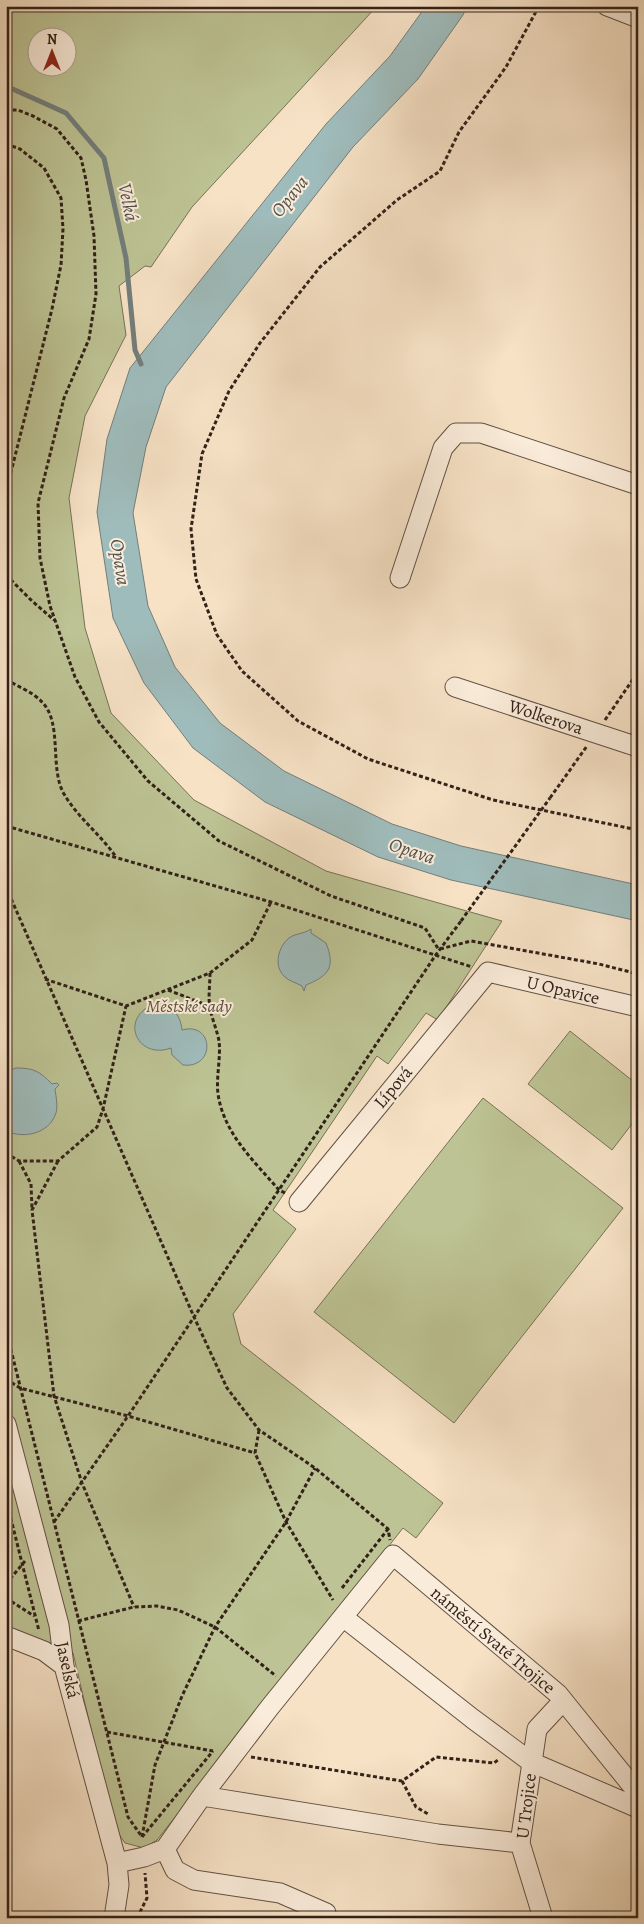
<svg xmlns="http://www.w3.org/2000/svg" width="644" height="1924" viewBox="0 0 644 1924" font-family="Alegreya,serif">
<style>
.green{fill:#bdc394;stroke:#777256;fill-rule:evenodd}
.water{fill:#9fbcbc;stroke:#737e7b}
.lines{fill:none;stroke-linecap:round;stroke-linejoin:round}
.stream{stroke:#737e7b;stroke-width:5}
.minor-casing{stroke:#625144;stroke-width:21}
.path{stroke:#312119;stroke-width:3;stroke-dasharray:4 2.5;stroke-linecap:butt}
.minor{stroke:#faecda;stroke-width:19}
.path-bridge{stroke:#312119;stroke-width:3;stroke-dasharray:4 2.5;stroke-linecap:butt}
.labels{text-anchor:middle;stroke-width:4;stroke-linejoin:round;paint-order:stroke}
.street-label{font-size:18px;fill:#312119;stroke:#faecda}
.park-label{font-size:18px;font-style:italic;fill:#5b523e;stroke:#faecda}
.water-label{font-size:19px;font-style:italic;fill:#52504a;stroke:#faecda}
</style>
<rect width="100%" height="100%" fill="#f7e2c6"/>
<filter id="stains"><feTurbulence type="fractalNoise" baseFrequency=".004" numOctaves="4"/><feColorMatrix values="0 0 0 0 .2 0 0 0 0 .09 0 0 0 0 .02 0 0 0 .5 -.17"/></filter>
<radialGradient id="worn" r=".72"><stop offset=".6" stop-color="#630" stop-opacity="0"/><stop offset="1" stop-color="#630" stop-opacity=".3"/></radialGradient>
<path class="green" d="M 6,6 L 377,6 L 192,207 L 151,267 L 145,266 L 119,286 L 126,335 L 85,416 L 69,498 L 85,628 L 111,713 L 194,800 L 326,871 L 502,921 L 438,1020 L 426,1013 L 388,1064 L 377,1056 L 273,1210 L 296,1229 L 233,1314 L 241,1344 L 443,1503 L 416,1538 L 403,1528 L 157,1840 L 144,1848 L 125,1843 L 114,1827 L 73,1653 L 6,1626 ZM 38,38 L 68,38 L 68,68 L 38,68 Z
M 570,1031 L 638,1085 L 638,1116 L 612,1150 L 528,1084 Z
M 483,1098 L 623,1208 L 454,1423 L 314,1312 Z"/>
<path class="water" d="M 426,6 L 467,6 L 463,15 L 418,79 L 353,147 L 166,387 L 146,447 L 133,513 L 148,606 L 175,667 L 220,723 L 284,771 L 392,824 L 461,846 L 638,885 L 638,921 L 451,880 L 378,857 L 265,802 L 193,748 L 144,683 L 113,618 L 97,512 L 107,439 L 130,368 L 326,124 L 390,56 Z
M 311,929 L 311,933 L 326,943 C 336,968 328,976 306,985 L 304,991 L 302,986 C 297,983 289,981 285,977 C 273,966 278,947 289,938 C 296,933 304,934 311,929 Z
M 152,1005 C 170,1004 180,1012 182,1030 C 214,1021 216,1069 183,1065 L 172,1055 L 171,1048 C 138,1060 119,1020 152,1005 Z
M 16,1068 C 34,1068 39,1071 52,1084 L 57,1083 L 59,1085 L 55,1089 C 56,1097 58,1105 56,1113 C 49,1134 24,1139 6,1131 L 6,1072 Z"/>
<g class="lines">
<path class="stream" d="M 6,86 L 66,113 L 104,158 L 126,258 L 135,350 L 141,364"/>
<g class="minor-casing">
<path id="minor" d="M 607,6 L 638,18
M 400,578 L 443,448 L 456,433 L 481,433 L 638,485
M 455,687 L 638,747
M 299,1202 L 488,972 L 638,1007
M 6,1424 L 59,1625 L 64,1666 L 117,1863 L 119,1885 L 114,1918
M 343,1617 L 473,1719 L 531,1762 L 638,1808
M 6,1636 L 44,1651 L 64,1666
M 202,1796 L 438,1834 L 520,1843
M 165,1849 L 175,1870 L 194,1880 L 280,1893 L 326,1913 L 327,1918
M 117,1863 L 144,1857 L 165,1849 L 202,1796 L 270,1707 L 393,1555 L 558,1694 L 638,1793
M 543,1918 L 520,1843 L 537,1729 L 563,1701"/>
</g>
<path class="path" d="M 539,6 L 506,67 L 459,132 L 440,171 L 397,200 L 320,267 L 260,343 L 229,391 L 202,454 L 191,529 L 196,579 L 217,635 L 242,671 L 298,721 L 368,759 L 493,800 L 638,830
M 6,110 L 18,110 L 33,116 L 57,129 L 81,158 L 86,180 L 94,236 L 96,294 L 89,339 L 64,398 L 38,503 L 40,558 L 50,606 L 75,677 L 99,722 L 148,781 L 219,841 L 331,896 L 425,928 L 439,950
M 6,144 L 20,149 L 44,168 L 61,198 L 63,229 L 61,265 L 52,309 L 6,492
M 6,575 L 32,601 L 54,620
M 6,682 L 9,681 C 19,687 34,693 42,702 C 63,723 49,768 64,794 C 78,818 101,835 116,857
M 605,720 L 638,672
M 550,798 L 587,746
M 6,826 L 271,902 L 472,967
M 6,887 L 194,1317 L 227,1388 L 259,1430 L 315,1468 L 388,1529 L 390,1540
M 440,949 L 471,941 L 599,964 L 638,974
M 210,973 C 210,984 208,997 210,1008 C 212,1019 217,1030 219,1041 C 221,1057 216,1077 218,1094 C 224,1134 254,1161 279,1190 L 285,1193
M 45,979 L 126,1006 L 210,973 L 252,940 L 271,902
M 168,990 L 209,1006
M 6,1153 L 19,1161 L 58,1161 L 97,1127 L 103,1109 L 126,1006
M 19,1161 L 31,1184 L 32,1209
M 58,1161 L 32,1210 L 54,1396 L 82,1483 L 134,1607
M 6,1330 L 128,1817 L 142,1837 L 213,1751
M 6,1379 L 20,1388 L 128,1416 L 255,1453
M 259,1430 L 255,1453 L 286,1522 L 333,1600
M 6,1499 L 39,1631
M 54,1522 L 128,1416 L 435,956 L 461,921
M 6,1584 L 25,1561
M 342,1588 L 388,1529
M 6,1598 L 34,1616
M 78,1621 L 134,1607 L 157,1606 L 178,1610 L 215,1627 L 276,1676
M 107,1732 L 213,1751
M 251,1757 L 402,1781 L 436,1757 L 494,1763 L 499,1759
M 402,1781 L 416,1807 L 428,1814
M 142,1837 L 155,1765 L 182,1696 L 215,1627 L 286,1522 L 315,1468
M 137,1918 L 147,1898 L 145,1873"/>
<use href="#minor" class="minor"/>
<path class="path-bridge" d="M 461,921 L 550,798"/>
</g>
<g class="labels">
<g class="street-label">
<text transform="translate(546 717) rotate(18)" y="6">Wolkerova</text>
<text transform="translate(563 990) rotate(13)" y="6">U Opavice</text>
<text transform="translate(393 1087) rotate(-50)" y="6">Lípová</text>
<text transform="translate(493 1640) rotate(40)" y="6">náměstí Svaté Trojice</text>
<text transform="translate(68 1670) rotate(78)" y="6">Jaselská</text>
<text transform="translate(526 1806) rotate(-83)" y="6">U Trojice</text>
</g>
<g class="park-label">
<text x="189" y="1012">Městské sady</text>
</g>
<g class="water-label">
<text transform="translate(289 196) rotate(-51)" y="7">Opava</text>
<text transform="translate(129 202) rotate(78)" y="7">Velká</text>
<text transform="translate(121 562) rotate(81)" y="7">Opava</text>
<text transform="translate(412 850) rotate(18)" y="7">Opava</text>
</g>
</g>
<rect width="644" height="1924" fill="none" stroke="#f7e2c6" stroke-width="25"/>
<rect x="8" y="8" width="629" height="1909" fill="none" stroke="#312119" stroke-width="2.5"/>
<rect x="12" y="12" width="619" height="1899" fill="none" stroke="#312119"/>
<g transform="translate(52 52)"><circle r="24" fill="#faecda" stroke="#aa9b8d"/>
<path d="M0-4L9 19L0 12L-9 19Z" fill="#8f2418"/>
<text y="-8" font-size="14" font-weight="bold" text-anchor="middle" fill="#312119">N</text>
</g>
<rect width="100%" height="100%" filter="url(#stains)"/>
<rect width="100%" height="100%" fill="url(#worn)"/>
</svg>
